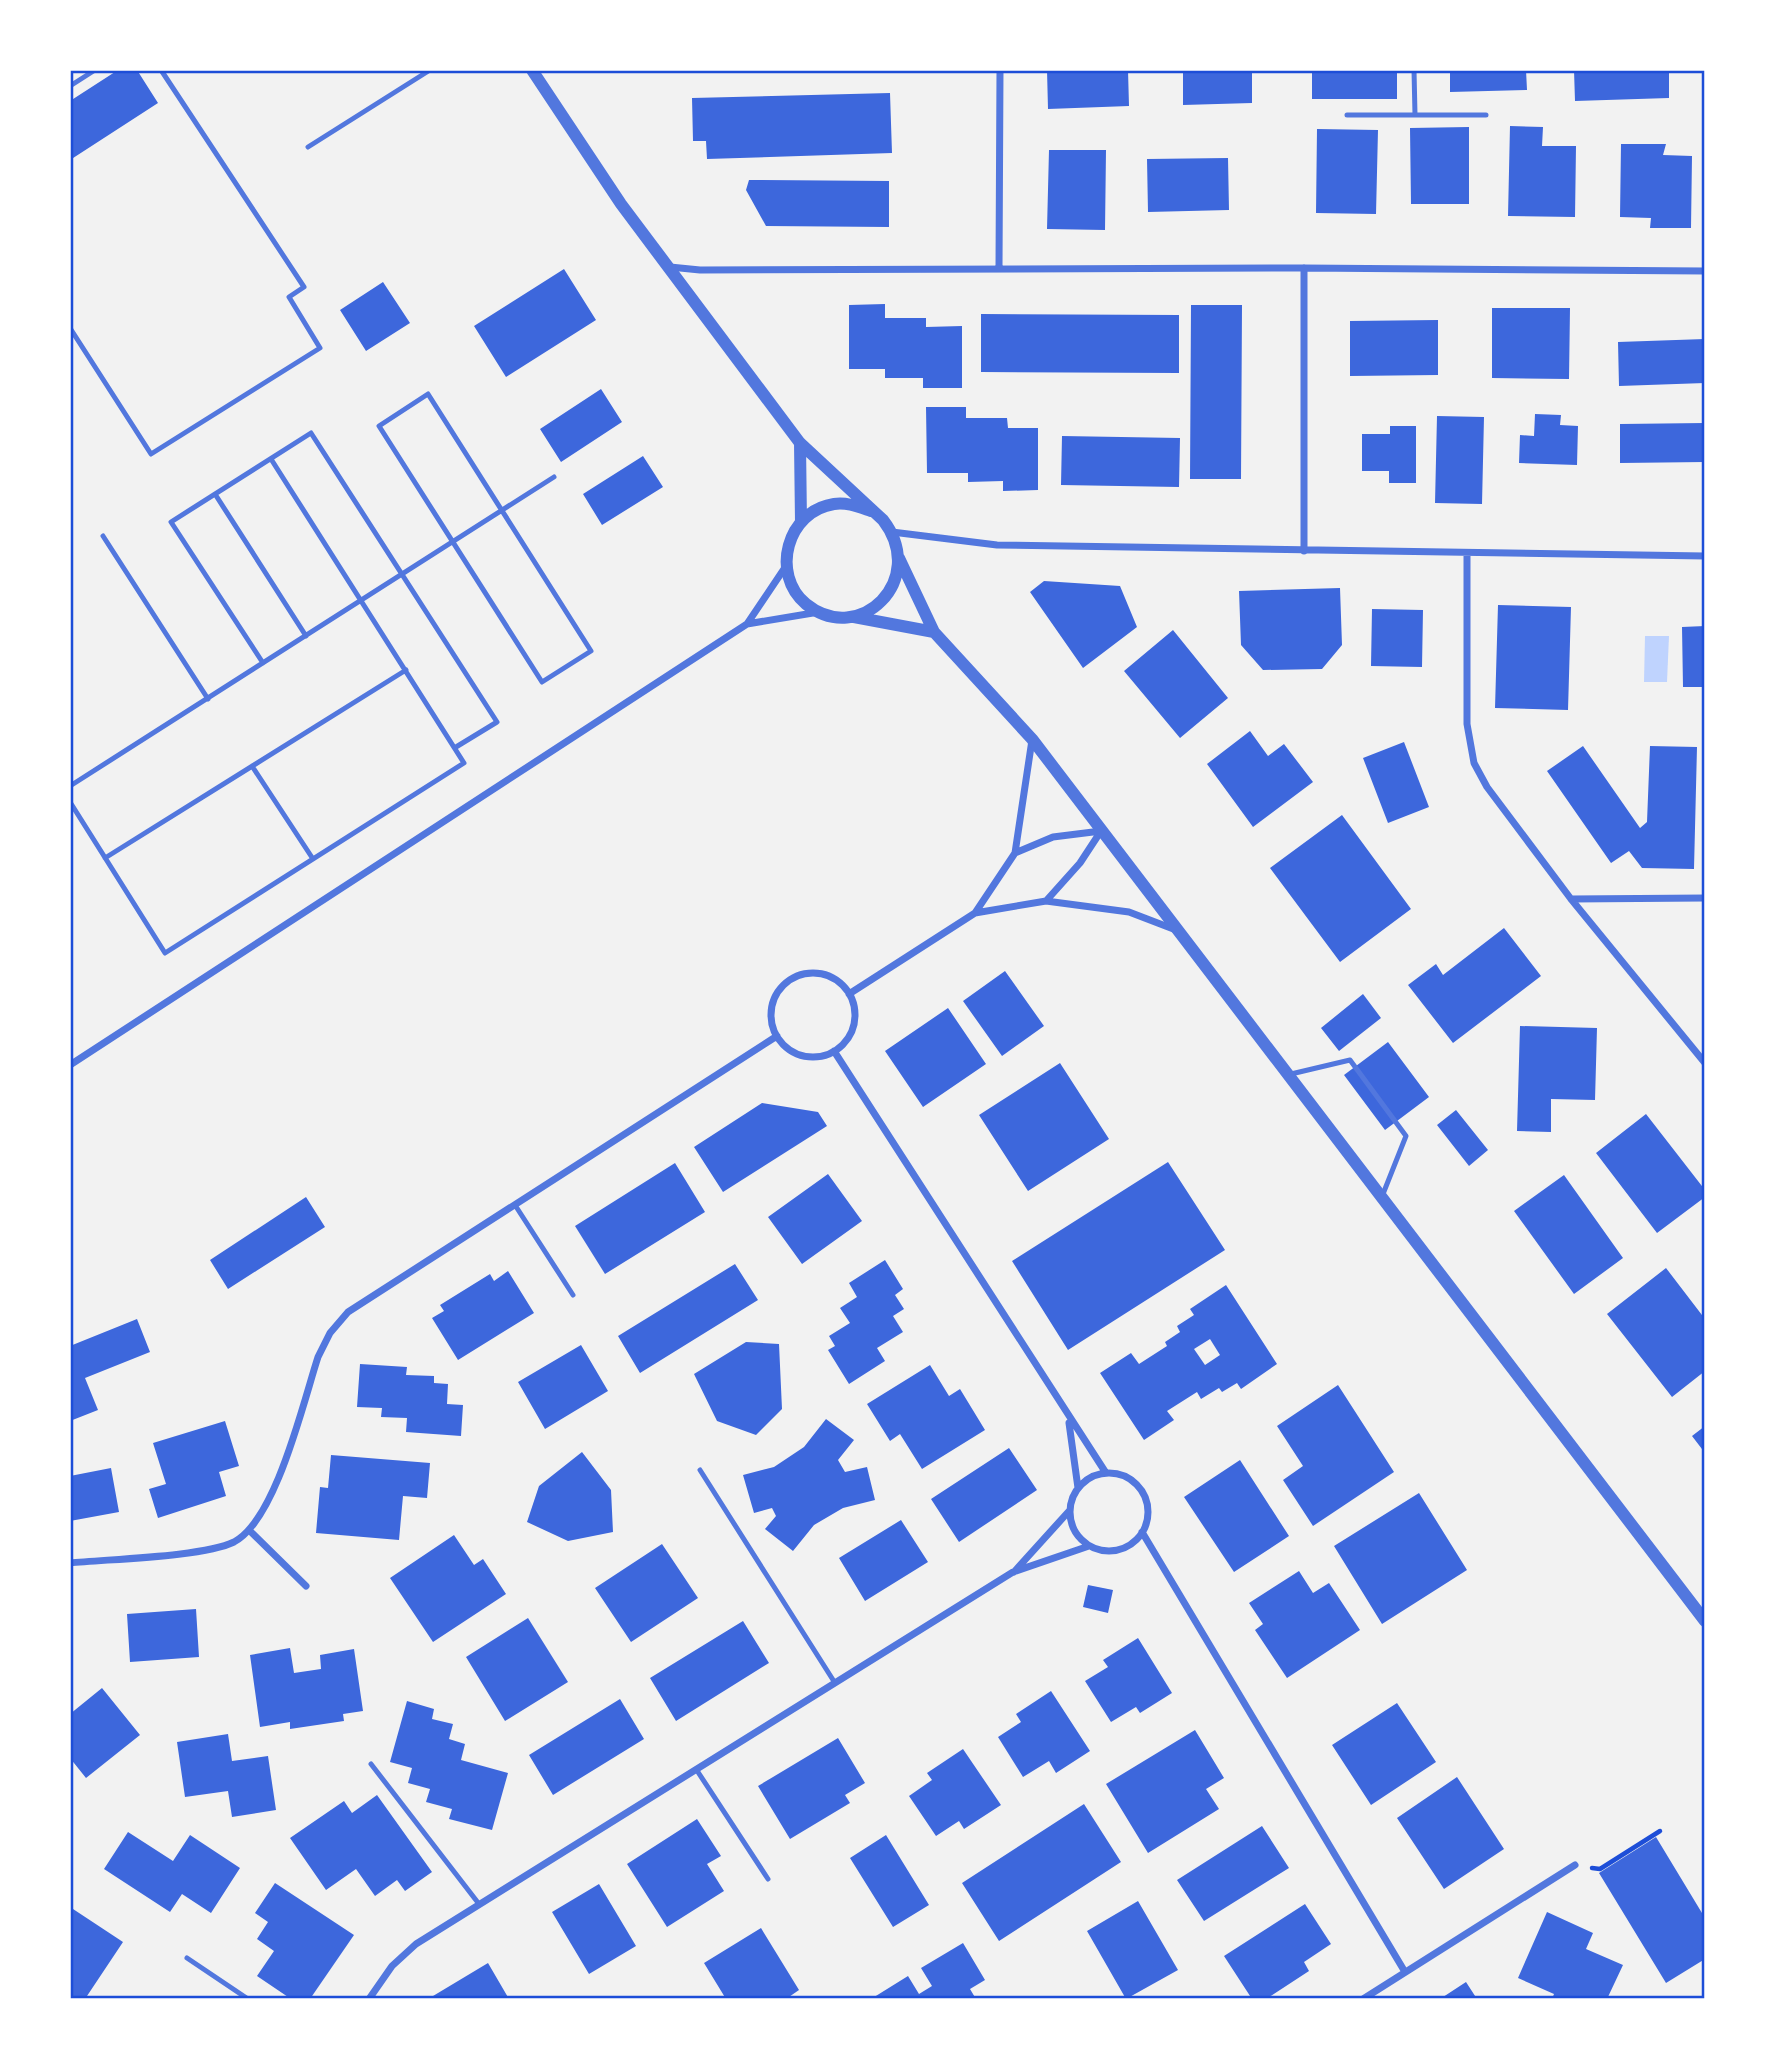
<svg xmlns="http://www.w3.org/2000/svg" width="1775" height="2069" viewBox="0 0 1775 2069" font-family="'Archivo Narrow',sans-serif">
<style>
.water{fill:#bfd3fe}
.building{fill:#3d67dc;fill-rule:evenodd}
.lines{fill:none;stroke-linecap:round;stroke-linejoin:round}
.path{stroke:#1d4ed8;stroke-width:4.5}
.service{stroke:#5277de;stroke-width:5}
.minor{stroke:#5277de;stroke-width:7}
.tertiary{stroke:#5277de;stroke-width:12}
.neatline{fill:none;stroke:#1d4ed8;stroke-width:2.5}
</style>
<rect width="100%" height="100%" fill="#f2f2f2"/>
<path class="water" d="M 1645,636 L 1669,636 L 1667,682 L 1644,682 Z"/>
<path class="building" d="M 118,70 L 137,70 L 158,103 L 70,160 L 70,101 Z
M 1047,70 L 1128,70 L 1129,106 L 1048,109 Z
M 1183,70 L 1252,70 L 1252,103 L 1183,105 Z
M 1312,70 L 1397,70 L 1397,99 L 1312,99 Z
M 1450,70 L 1526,70 L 1527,90 L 1450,92 Z
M 1574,70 L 1669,70 L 1669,98 L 1575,101 Z
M 890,93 L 892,153 L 707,159 L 706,141 L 693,141 L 692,98 Z
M 1510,126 L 1543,127 L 1542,146 L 1576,146 L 1575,217 L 1508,216 Z
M 1469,127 L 1469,204 L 1411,204 L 1410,128 Z
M 1317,129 L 1378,130 L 1376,214 L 1316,213 Z
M 1621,144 L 1666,144 L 1663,155 L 1692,156 L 1691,228 L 1650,228 L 1651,218 L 1620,217 Z
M 1049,150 L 1106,150 L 1105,230 L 1047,229 Z
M 1228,158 L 1229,210 L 1148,212 L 1147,159 Z
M 749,180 L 889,181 L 889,227 L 766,226 L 746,190 Z
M 564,269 L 596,320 L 506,377 L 474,326 Z
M 383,282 L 410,323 L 366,351 L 340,310 Z
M 885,304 L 885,318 L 926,318 L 926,327 L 962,326 L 962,388 L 923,388 L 923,378 L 885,378 L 885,369 L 849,369 L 849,305 Z
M 1191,305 L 1242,305 L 1241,479 L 1190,479 Z
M 1492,308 L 1570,308 L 1569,379 L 1492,378 Z
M 981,314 L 1179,315 L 1179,373 L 981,372 Z
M 1438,320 L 1438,375 L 1350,376 L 1350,321 Z
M 1705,339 L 1705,383 L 1619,386 L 1618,342 Z
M 601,389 L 622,422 L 561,462 L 540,429 Z
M 926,407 L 966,407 L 966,418 L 1007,418 L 1008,428 L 1038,428 L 1038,490 L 1003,491 L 1003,481 L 968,482 L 968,473 L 927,473 Z
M 1535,414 L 1561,415 L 1560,425 L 1578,426 L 1577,465 L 1519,463 L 1520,435 L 1534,436 Z
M 1437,416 L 1484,417 L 1482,504 L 1435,503 Z
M 1705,423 L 1705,462 L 1620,463 L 1620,424 Z
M 1390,426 L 1416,426 L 1416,483 L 1389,483 L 1389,471 L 1362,471 L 1362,434 L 1390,434 Z
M 1062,436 L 1180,438 L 1179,487 L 1061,485 Z
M 643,456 L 663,487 L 602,525 L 583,494 Z
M 1044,581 L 1120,586 L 1137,627 L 1083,668 L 1030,592 Z
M 1340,588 L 1342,645 L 1322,669 L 1263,670 L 1241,645 L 1239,591 Z
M 1498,605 L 1571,607 L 1568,710 L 1495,708 Z
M 1372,609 L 1423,610 L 1422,667 L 1371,666 Z
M 1705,626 L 1705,687 L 1683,687 L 1682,627 Z
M 1173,630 L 1228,698 L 1180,738 L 1124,671 Z
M 1250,731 L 1268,756 L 1284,744 L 1313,782 L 1253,827 L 1207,764 Z
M 1404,742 L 1429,807 L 1388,823 L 1363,758 Z
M 1583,746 L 1640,828 L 1647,822 L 1650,746 L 1697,747 L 1694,869 L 1642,868 L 1629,851 L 1611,863 L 1547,771 Z
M 1342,815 L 1411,909 L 1340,962 L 1270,868 Z
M 1504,928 L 1541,976 L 1453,1043 L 1408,985 L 1436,964 L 1443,975 Z
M 1005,971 L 1044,1026 L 1002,1056 L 963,1001 Z
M 1363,994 L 1381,1018 L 1339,1051 L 1321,1028 Z
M 948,1008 L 986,1064 L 923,1107 L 885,1051 Z
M 1520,1026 L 1597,1028 L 1595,1100 L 1551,1099 L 1551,1132 L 1517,1131 Z
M 1388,1042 L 1429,1097 L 1385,1130 L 1344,1075 Z
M 1060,1063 L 1109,1139 L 1028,1191 L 979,1115 Z
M 762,1103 L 818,1112 L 827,1126 L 723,1192 L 694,1147 Z
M 1456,1110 L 1488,1150 L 1469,1166 L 1437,1125 Z
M 1646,1114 L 1705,1190 L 1705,1197 L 1657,1233 L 1596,1153 Z
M 1168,1162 L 1225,1250 L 1068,1350 L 1012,1261 Z
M 675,1163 L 705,1212 L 605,1274 L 575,1226 Z
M 828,1174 L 862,1221 L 802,1264 L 768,1217 Z
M 1564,1175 L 1623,1258 L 1574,1294 L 1514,1211 Z
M 306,1197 L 325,1227 L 228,1289 L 210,1260 Z
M 885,1260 L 903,1289 L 895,1295 L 904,1309 L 893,1316 L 903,1332 L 877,1348 L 885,1361 L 849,1384 L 828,1350 L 835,1346 L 829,1336 L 850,1323 L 840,1308 L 857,1297 L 849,1283 Z
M 735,1264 L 758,1300 L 640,1373 L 618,1336 Z
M 1666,1268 L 1705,1319 L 1705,1371 L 1672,1397 L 1607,1314 Z
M 508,1271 L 534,1313 L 458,1360 L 432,1318 L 444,1311 L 440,1305 L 490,1274 L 494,1281 Z
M 1226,1285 L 1277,1364 L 1241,1389 L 1237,1383 L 1222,1392 L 1219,1388 L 1201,1399 L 1197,1392 L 1167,1411 L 1174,1420 L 1144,1440 L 1100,1373 L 1131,1353 L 1139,1364 L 1167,1346 L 1165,1342 L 1180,1332 L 1177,1326 L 1194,1315 L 1190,1309 ZM 1210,1339 L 1220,1355 L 1205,1365 L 1194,1349 Z
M 137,1319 L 150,1352 L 85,1378 L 98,1410 L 70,1421 L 70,1346 Z
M 746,1342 L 779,1344 L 782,1409 L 756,1435 L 717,1421 L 694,1374 Z
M 581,1345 L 608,1391 L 545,1429 L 518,1382 Z
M 360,1364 L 407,1367 L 406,1375 L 434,1376 L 434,1383 L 448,1384 L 447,1404 L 463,1405 L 461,1436 L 406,1432 L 407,1418 L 381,1417 L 382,1408 L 357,1407 Z
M 930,1365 L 949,1396 L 960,1389 L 985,1430 L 922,1469 L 900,1434 L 890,1441 L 867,1404 Z
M 1338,1385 L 1394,1472 L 1313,1526 L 1283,1480 L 1303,1466 L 1277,1426 Z
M 826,1419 L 854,1440 L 838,1460 L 845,1472 L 867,1467 L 875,1500 L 843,1508 L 814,1525 L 793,1551 L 765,1529 L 776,1516 L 772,1508 L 754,1513 L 743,1475 L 774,1467 L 804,1447 Z
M 225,1421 L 239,1466 L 219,1472 L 226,1496 L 158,1518 L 149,1489 L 166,1484 L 153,1443 Z
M 1705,1426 L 1705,1453 L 1692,1436 Z
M 1009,1448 L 1037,1490 L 959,1542 L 931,1499 Z
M 582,1452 L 611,1490 L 613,1532 L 568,1541 L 527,1522 L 539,1486 Z
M 331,1455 L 430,1463 L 427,1498 L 403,1496 L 399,1540 L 316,1533 L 320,1487 L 328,1488 Z
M 1240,1460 L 1289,1536 L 1234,1572 L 1184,1497 Z
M 111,1468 L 119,1512 L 70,1521 L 70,1476 Z
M 1419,1493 L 1467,1570 L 1382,1624 L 1334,1546 Z
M 901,1520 L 928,1562 L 865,1601 L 839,1558 Z
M 454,1535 L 474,1565 L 483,1559 L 506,1594 L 433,1642 L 390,1578 Z
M 662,1544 L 698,1598 L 631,1642 L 595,1588 Z
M 1299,1571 L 1313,1593 L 1329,1583 L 1360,1630 L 1287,1678 L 1255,1630 L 1263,1624 L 1249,1603 Z
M 1088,1585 L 1113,1590 L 1108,1613 L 1083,1607 Z
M 196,1609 L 199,1657 L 130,1662 L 127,1614 Z
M 528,1618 L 568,1682 L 505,1721 L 466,1657 Z
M 743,1621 L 769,1663 L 676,1721 L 650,1678 Z
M 1138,1638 L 1172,1693 L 1140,1713 L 1136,1707 L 1111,1722 L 1085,1681 L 1108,1667 L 1103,1660 Z
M 290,1648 L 294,1673 L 321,1669 L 320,1655 L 354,1649 L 363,1711 L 343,1714 L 344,1721 L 290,1729 L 290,1722 L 260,1727 L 250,1655 Z
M 102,1688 L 140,1735 L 86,1778 L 70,1758 L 70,1714 Z
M 1051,1691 L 1090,1751 L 1056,1773 L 1049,1761 L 1023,1777 L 998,1737 L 1021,1722 L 1016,1714 Z
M 620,1699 L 644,1739 L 553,1795 L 529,1755 Z
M 407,1701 L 434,1709 L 432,1719 L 453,1724 L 449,1739 L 465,1744 L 461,1760 L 508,1773 L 492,1830 L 449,1819 L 452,1809 L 426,1802 L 430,1789 L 408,1783 L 412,1768 L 390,1762 Z
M 1397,1703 L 1436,1762 L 1371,1805 L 1332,1745 Z
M 1195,1730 L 1224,1778 L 1206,1789 L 1219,1809 L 1148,1853 L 1106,1784 Z
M 228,1734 L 232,1761 L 268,1756 L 276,1810 L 232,1817 L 228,1791 L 185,1797 L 177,1742 Z
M 838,1738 L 865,1783 L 845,1795 L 850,1803 L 790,1839 L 758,1786 Z
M 963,1749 L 1001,1805 L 964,1829 L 959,1821 L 936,1836 L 909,1796 L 932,1780 L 927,1773 Z
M 1457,1777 L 1504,1849 L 1444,1889 L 1397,1818 Z
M 377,1795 L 432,1872 L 405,1891 L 397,1880 L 375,1896 L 356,1869 L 326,1890 L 290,1838 L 344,1801 L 352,1813 Z
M 1084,1804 L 1121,1862 L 999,1941 L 962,1883 Z
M 697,1819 L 721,1856 L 707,1864 L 724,1891 L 667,1927 L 627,1864 Z
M 1262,1826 L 1289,1868 L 1204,1921 L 1177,1880 Z
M 128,1832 L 173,1861 L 190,1835 L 240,1868 L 211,1913 L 182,1894 L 170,1912 L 104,1869 Z
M 886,1835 L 929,1905 L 893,1927 L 850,1858 Z
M 1656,1837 L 1705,1918 L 1705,1959 L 1666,1983 L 1599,1873 Z
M 275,1883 L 354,1935 L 310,1999 L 291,1999 L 257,1976 L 274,1951 L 257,1939 L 268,1922 L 255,1913 Z
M 599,1884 L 636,1946 L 589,1974 L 552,1912 Z
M 1138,1901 L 1178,1970 L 1126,1999 L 1087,1931 Z
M 1305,1904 L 1331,1944 L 1304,1962 L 1309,1971 L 1266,1999 L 1252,1999 L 1224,1956 Z
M 73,1909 L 123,1942 L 85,1999 L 70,1999 L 70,1913 Z
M 1547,1912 L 1593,1933 L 1586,1949 L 1623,1965 L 1607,1999 L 1552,1999 L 1554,1994 L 1518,1978 Z
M 761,1928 L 799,1990 L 786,1999 L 726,1999 L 704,1963 Z
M 963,1943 L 985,1980 L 970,1989 L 976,1999 L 871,1999 L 908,1976 L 919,1994 L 932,1986 L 921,1968 Z
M 488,1963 L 509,1999 L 428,1999 Z
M 1466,1982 L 1477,1999 L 1440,1999 Z"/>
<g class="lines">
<path class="path" d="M 1592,1868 L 1600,1869 L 1660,1831"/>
<path class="service" d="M 1414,70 L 1415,115
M 70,86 L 95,70
M 1347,115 L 1486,115
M 308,147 L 430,70
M 70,328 L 151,454 L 320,348 L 289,297 L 304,287 L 161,70
M 428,394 L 591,651 L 542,682 L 379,426 Z
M 215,494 L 306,636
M 103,536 L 208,699
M 263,663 L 171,522 L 311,433 L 497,722 L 456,747
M 252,766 L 313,859
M 70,786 L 554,477
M 70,802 L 165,953 L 464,763 L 271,459
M 105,858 L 406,670
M 1291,1074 L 1350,1060 L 1406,1136 L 1383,1194
M 515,1205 L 573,1295
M 700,1470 L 835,1683
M 371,1764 L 479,1904
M 696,1769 L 768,1879
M 187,1958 L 248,1999"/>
<path class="minor" d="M 670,267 L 700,270 L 1304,268 L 1705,271
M 999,268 L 1000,70
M 892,532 L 997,545 L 1705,556
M 1304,551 L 1304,268
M 1467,554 L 1467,724 L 1474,763 L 1487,787 L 1571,899 L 1705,1063
M 747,624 L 819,612
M 1015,853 L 1053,837 L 1101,831
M 1571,899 L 1705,898
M 1046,901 L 1080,863 L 1101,831
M 975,913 L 1015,853 L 1032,740
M771 1015a42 42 0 1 1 84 0a42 42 0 1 1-84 0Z
M 849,994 L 975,913 L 1046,901 L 1129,912 L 1176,930
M 834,1051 L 1106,1473
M 70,1065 L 747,624 L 786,566
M 1069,1423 L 1078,1488
M1070 1512a39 39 0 1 1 78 0a39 39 0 1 1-78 0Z
M 250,1531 L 306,1586
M 1142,1532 L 1405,1972
M 70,1563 C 108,1559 203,1557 234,1542 C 276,1520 303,1403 318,1357 L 330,1333 L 348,1312 L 777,1036
M 1014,1572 L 1070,1510
M 369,1999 L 392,1966 L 416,1944 L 1013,1572 L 1089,1546
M 1363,1999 L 1575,1865"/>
<path class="tertiary" d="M 532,70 L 621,204 L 800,443 L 883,520 C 929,580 859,647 806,604 C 770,574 787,511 834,504 C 847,502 859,507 871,511
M 800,443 L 801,522
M 899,558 L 934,632 L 1032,739 L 1705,1621
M 854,617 L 934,632"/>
</g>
<rect width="1775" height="2069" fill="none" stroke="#ffffff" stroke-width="144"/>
<rect x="72" y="72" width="1631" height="1925" class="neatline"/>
</svg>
